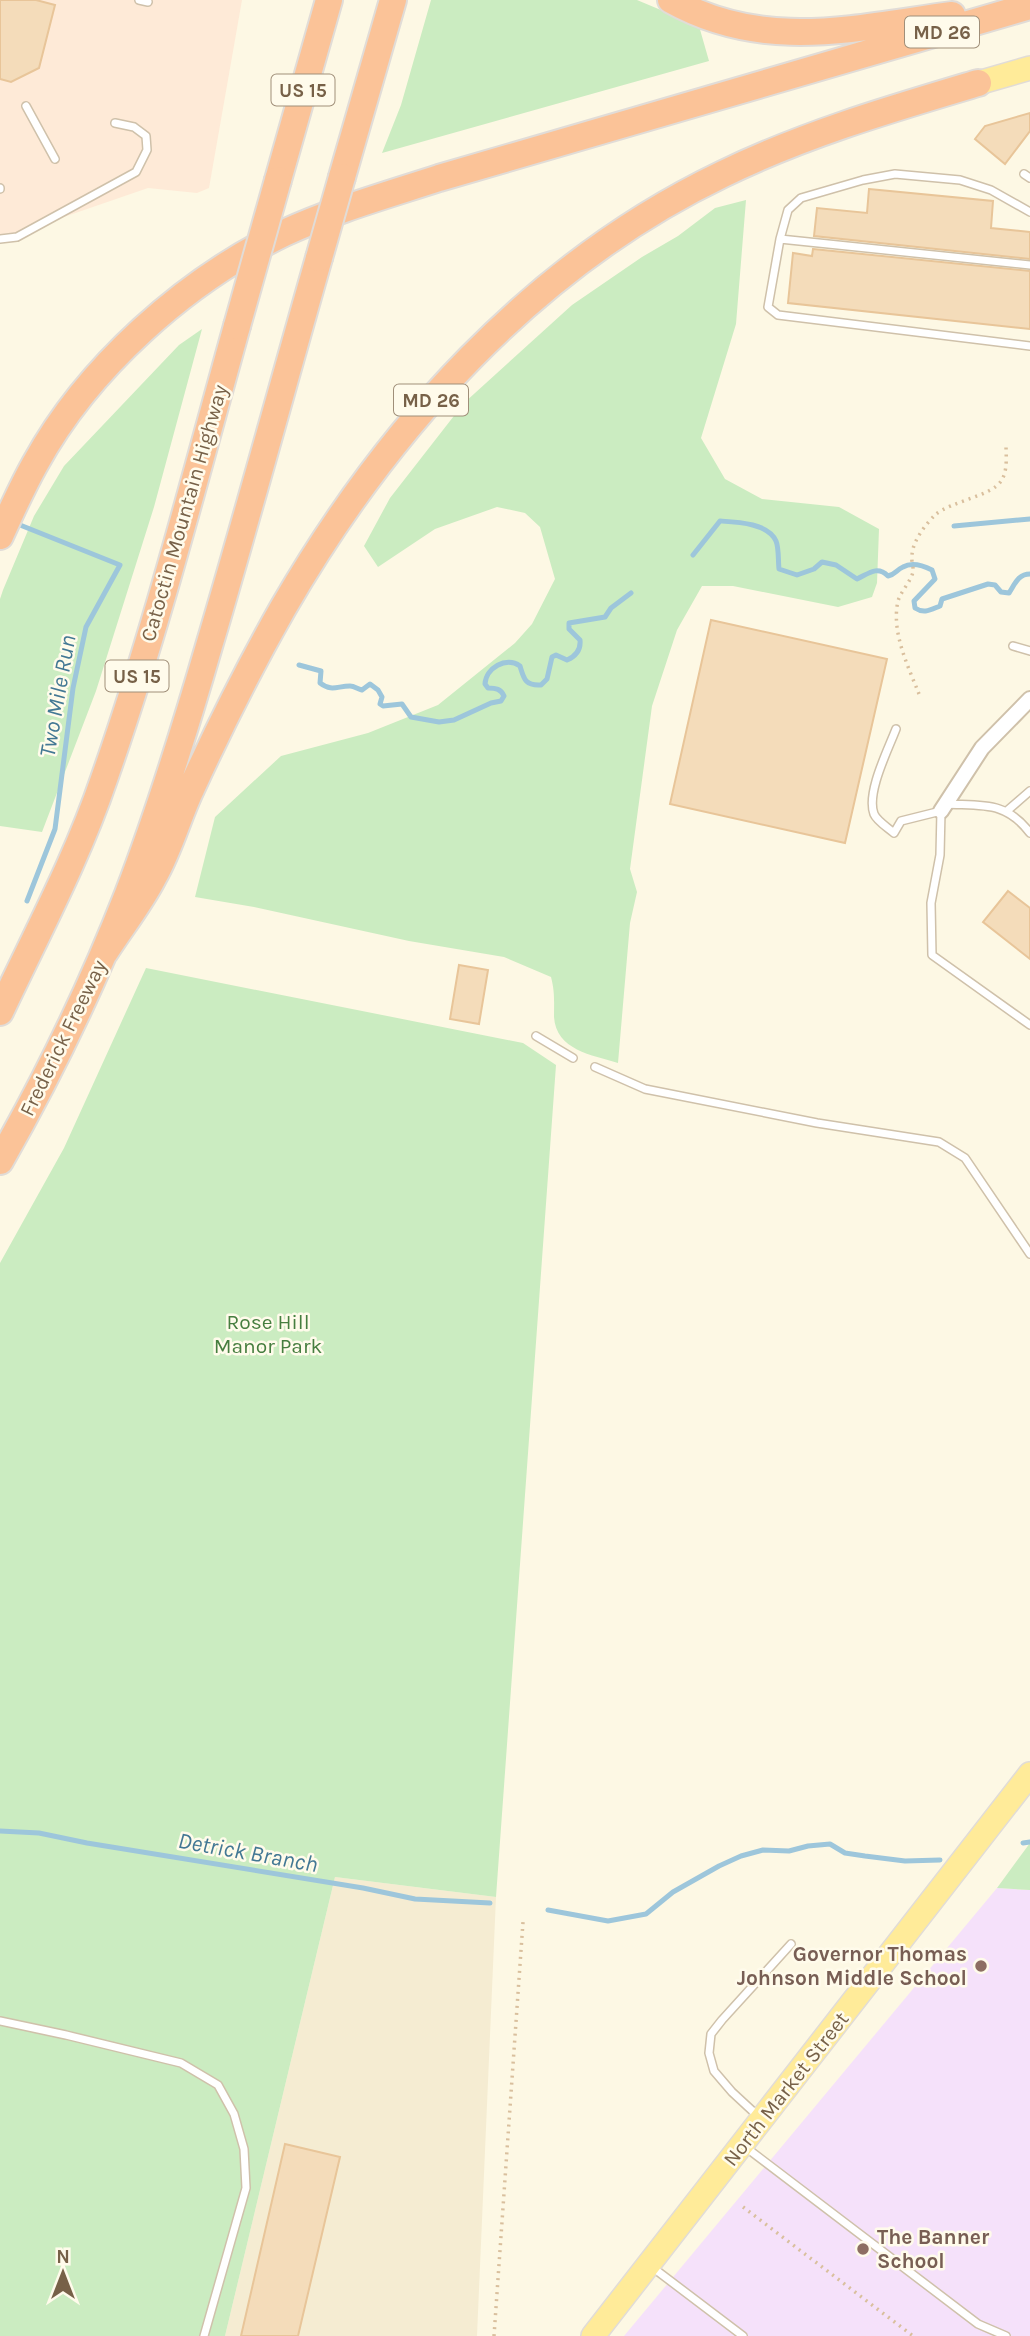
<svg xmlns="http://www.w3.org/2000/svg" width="1030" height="2336" viewBox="0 0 1030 2336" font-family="Karla,sans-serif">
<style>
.residential{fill:#f5ecd2}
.commercial{fill:#feead7}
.education{fill:#f5e1fa}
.green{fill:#cbecc1}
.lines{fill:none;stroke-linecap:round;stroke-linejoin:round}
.stream{stroke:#9dc6db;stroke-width:5}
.building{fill:#f4dcba;stroke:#e8c599;stroke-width:2}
.lane-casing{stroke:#cfc1aa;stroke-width:10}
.street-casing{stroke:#cfc1aa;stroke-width:18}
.primary-casing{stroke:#e1dcd7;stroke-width:26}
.highway-casing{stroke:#e1dcd7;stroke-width:30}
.path{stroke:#d9bf9d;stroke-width:3.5;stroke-dasharray:2 5;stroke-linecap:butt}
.lane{stroke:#fff;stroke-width:7}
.street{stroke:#fff;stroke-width:14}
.primary{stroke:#ffeb99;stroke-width:23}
.highway{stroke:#fbc398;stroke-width:26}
.highway-bridge-casing{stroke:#e1dcd7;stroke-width:30;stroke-linecap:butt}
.highway-bridge{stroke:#fbc398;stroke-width:26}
.education-dot{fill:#8d6e63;stroke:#fffbeb;stroke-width:2.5}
.labels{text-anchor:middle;stroke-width:5;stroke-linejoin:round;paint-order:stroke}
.shield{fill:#fffbeb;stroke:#a08f79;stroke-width:2}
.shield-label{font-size:19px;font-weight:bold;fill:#776148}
.street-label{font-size:21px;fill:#776148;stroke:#fffbeb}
.park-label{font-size:21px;fill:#467e3f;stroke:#fffbeb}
.education-label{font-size:21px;font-weight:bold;fill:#785e54;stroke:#fffbeb;text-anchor:end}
.water-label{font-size:23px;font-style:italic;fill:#437894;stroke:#fffbeb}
</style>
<rect width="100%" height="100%" fill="#fdf8e4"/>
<path class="residential" d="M 335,1877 L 496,1897 L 477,2336 L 225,2336 Z"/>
<path class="commercial" d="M 0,0 L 242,0 L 209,188 L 197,193 L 148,188 L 0,239 Z"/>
<path class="education" d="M 997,1888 L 1030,1890 L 1030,2336 L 624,2336 Z"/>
<path class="green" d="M 431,0 L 637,0 L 699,26 L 709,61 L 382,153 L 401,105 Z
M 746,200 L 736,324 L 701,438 L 725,479 L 762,499 L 839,507 L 879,529 L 877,583 L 872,597 L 838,607 L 733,586 L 702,586 L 677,630 L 652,706 L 630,869 L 637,892 L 630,923 L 618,1063 C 592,1055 556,1050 554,1017 C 554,1002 555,992 551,977 L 504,957 L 409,941 L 254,907 L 195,897 L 215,817 L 281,756 L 368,733 L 438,705 L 515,643 L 532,624 L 555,579 L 540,527 L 525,513 L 497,507 L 435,529 L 378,567 L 364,546 L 390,498 L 464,403 L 572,305 L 642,257 L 678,236 L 715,208 Z
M 202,329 L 154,507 L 96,691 L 42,832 L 0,826 L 0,599 L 3,590 L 34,516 L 64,466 L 179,345 Z
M 146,968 L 523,1043 L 556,1065 L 496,1897 L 335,1877 L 225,2336 L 0,2336 L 0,1263 L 64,1148 Z
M 1030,1843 L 1030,1890 L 997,1888 Z"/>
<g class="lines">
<path class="stream" d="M 20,525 L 120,565 L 86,627 L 73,688 L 55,829 L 27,901
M 954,526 L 1030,519
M 693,555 L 720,521 C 737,522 768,523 776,541 C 779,548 778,560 779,569 L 797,575 L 814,569 L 822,562 L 836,565 L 857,579 C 868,574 877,565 888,576 C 896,574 896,570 903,567 C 912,562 924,566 932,570 L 935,579 L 914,601 L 915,608 C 924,614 930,610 940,606 L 942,599 L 988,584 L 995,585 L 1001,592 L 1009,593 C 1015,584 1018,574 1030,574
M 299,665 L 321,671 L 320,683 C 332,692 337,686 350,686 C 354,686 358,689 362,690 L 370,684 L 378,690 L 382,697 L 380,704 L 383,706 L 402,704 L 411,717 L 439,722 L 454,720 L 491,703 L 501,701 L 504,696 C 501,689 496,688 488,688 L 485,684 C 486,668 506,656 520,666 C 524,679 525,686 541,685 L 547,679 L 552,657 L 556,655 L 567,660 C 576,656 581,650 580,640 L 569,629 L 569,623 L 605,617 L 611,608 L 631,593
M 0,1831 L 39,1833 L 87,1843 L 363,1888 L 415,1899 L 490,1903
M 1023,1843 L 1030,1842
M 548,1910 L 608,1921 L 646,1914 L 673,1892 L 719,1866 L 741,1856 L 763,1850 L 789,1851 L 808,1846 L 830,1844 L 845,1853 L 865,1856 L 905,1861 L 940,1860"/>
</g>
<path class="building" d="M 0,0 L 36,0 L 55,5 L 39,68 L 11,82 L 0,79 Z
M 1030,113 L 1030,131 L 1005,164 L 975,139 L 985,126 Z
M 869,189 L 993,201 L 991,228 L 1030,232 L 1030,259 L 814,236 L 817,208 L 867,213 Z
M 813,249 L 1030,271 L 1030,329 L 788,303 L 793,253 L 812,256 Z
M 711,620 L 887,659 L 845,843 L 670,804 Z
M 1008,891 L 1030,908 L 1030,959 L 983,922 Z
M 459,965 L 488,970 L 479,1024 L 450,1019 Z
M 285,2144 L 340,2157 L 298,2336 L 241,2336 Z"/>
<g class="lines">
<g class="lane-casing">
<path id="lane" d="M 139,0 L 148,2
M 26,106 L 55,159
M 1024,174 L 1030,178
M 0,189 L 0,188
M 1030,212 L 991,190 L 960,180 L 895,174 L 863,180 L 801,198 L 788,210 L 780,239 L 768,307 L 778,315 L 1030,346
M 0,239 L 17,237 L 136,172 L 147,150 L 146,136 L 134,127 L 115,123
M 780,239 L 1030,265
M 1013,646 L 1030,651
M 896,729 C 888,750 866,793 874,814 C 877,821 887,827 894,833 L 901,821 L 941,811 L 940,855 L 931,903 L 932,955 L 1030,1025
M 946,804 C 983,806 1006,801 1030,833
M 1008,810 L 1030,791
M 536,1036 L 573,1058
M 595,1067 L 645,1089 L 817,1123 L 939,1142 L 965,1158 L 1030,1254
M 0,2021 L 66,2035 L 181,2063 L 218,2085 L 234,2114 L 244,2149 L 246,2188 L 204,2336
M 759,2117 L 732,2092 L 714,2071 L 709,2053 L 711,2034 L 722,2020 L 791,1944
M 744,2146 L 978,2324 L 1006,2336
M 652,2267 L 743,2336"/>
</g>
<g class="street-casing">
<path id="street" d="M 941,811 L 982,748 L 1030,699"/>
</g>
<g class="primary-casing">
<path id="primary" d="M 978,83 L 1030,68
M 593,2336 L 1030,1774"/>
</g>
<g class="highway-casing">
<path id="highway" d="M 671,0 C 764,52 854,28 952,15
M 342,177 L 393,0
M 278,180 L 329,0
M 0,536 C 11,512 22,487 35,464 C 88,367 185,281 284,233 C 334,210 387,195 439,178 L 1030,6
M 105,952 C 121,927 141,902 154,876 C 170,848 178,816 192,787 C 220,726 250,666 283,608 C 387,428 533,265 723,174 C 805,134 891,109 978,83
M 0,1012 C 36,935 77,859 104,779 C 156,631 195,477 237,326
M 0,1161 C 49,1075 92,986 128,894 C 159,813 185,729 209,646 C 247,518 282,388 319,258"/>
</g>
<path class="path" d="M 919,694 C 908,666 891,632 898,601 C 901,591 910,583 913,572 C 914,568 911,561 912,556 C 912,542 925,525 935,515 C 951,501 992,496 1001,481 C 1008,471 1006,456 1006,445
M 743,2207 L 913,2336
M 494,2336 L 523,1922"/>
<use href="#lane" class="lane"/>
<use href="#street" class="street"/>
<use href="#primary" class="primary"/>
<use href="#highway" class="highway"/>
<g class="highway-bridge-casing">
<path id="highway-bridge" d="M 319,258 L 342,177
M 237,326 L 278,180"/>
</g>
<use href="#highway-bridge" class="highway-bridge"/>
</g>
<g class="education-dot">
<circle cx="981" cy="1966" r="7"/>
<circle cx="863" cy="2249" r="7"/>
</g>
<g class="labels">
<g class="shield">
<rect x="905" y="16.5" width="74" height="31" rx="5"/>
<rect x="271.5" y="74.5" width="63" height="31" rx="5"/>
<rect x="394" y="384.5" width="74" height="31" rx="5"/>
<rect x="105.5" y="660.5" width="63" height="31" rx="5"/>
</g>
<g class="shield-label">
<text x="942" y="39">MD 26</text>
<text x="303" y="97">US 15</text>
<text x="431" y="407">MD 26</text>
<text x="137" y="683">US 15</text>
</g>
<g class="street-label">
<text transform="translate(184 513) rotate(-74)" y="7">Catoctin Mountain Highway</text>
<text transform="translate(63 1038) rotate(-64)" y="7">Frederick Freeway</text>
<text transform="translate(786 2089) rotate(-52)" y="7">North Market Street</text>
</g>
<g class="park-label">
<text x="268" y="1329">Rose Hill<tspan x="268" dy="24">Manor Park</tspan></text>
</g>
<g class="education-label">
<text x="967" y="1961">Governor Thomas<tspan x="967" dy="24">Johnson Middle School</tspan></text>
<text x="877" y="2244" text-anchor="start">The Banner<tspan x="877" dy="24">School</tspan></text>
</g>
<g class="water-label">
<text transform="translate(57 696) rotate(-80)" y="8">Two Mile Run</text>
<text transform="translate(248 1852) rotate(10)" y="8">Detrick Branch</text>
</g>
</g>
<g transform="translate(63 2273)" stroke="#fffbeb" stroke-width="5" paint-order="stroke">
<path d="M0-5L12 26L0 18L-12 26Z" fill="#776148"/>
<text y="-10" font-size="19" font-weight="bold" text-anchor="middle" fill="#776148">N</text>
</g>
</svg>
